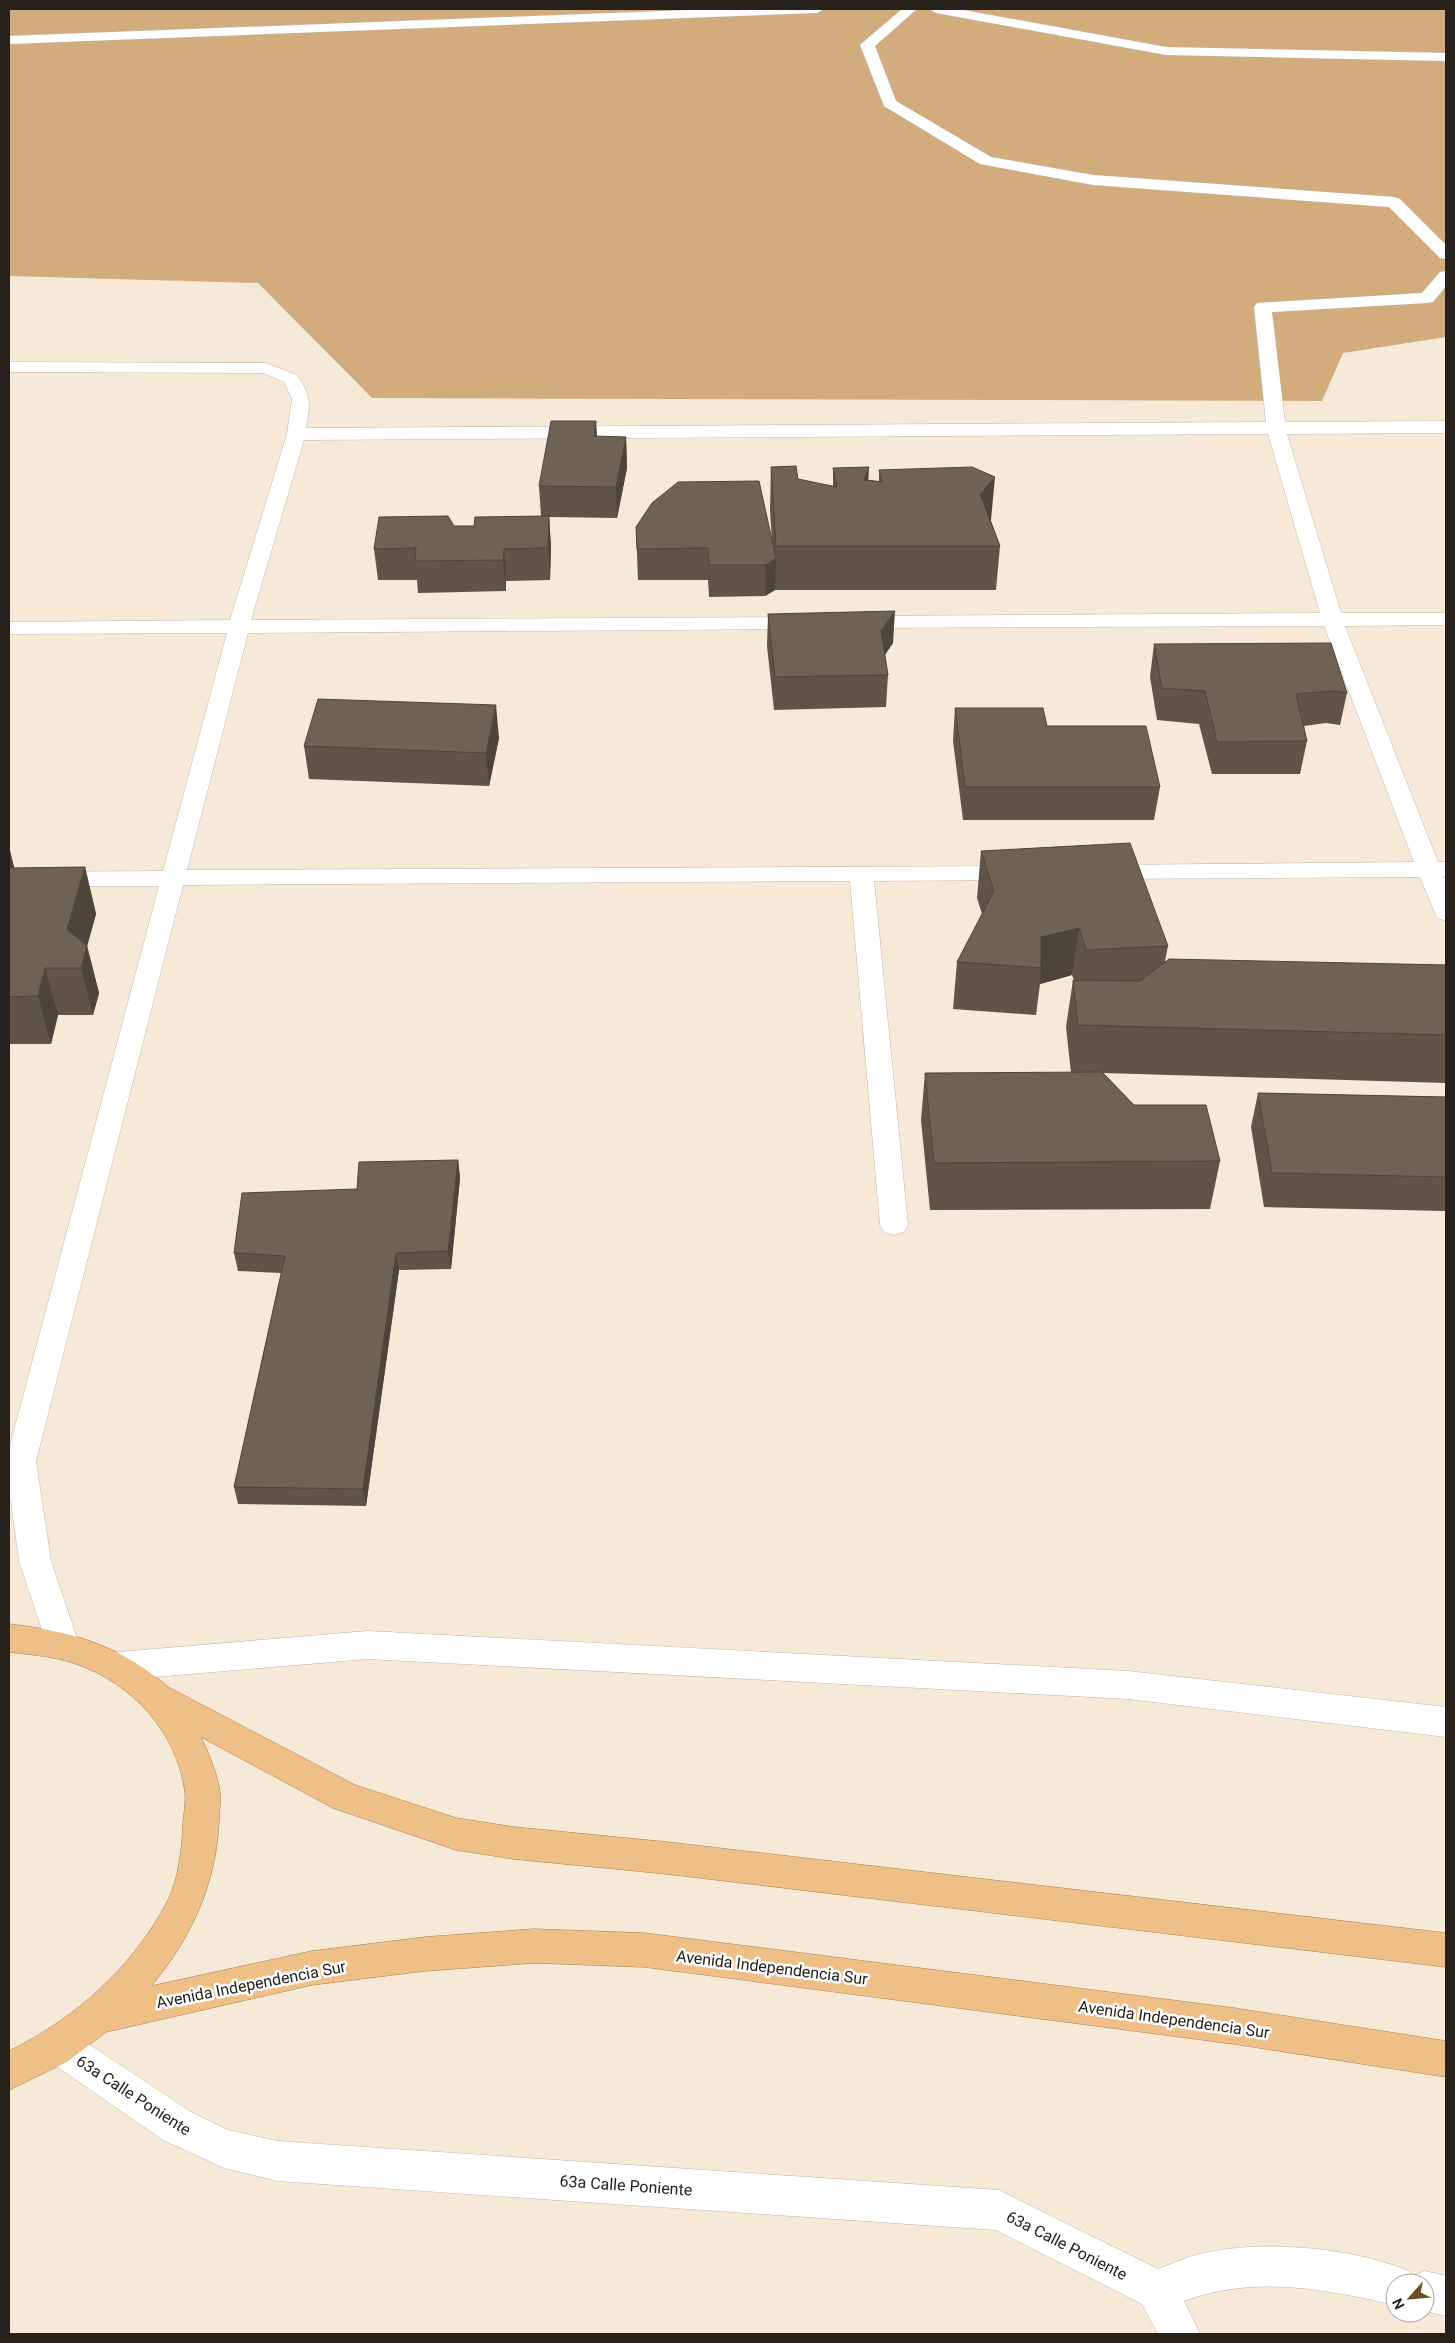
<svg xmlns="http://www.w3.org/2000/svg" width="1455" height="2343" viewBox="0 0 1455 2343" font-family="Roboto,sans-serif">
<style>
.forest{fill:#d2ac7d}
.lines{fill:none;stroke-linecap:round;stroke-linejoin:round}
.minor-casing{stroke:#c4b6a6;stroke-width:1}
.tertiary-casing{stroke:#c4b6a6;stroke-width:1}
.trunk-casing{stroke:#a67f4f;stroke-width:1}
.minor{fill:#fff;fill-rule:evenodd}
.tertiary{fill:#fff;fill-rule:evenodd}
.trunk{fill:#eec088;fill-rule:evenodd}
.wall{fill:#5f5447}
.shaded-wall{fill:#4d453a}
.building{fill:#6e6253;stroke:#4d453a}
.labels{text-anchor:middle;stroke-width:5;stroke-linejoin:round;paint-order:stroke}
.near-street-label{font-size:16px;fill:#27211b;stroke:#fff}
</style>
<rect width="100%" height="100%" fill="#f7e9d8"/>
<path class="forest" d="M 9,9 L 1446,9 L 1446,337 L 1343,353 L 1322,401 L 372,398 L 258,283 L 9,276 Z"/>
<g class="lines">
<g class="minor-casing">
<path id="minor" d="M 715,9 L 824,9 L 817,13 L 9,44 L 9,36 Z
M 902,9 L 917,9 L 875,46 L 896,101 L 991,157 L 1093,175 L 1394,197 L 1400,199 L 1446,245 L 1446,259 L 1440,258 L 1389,207 L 1093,185 L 980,164 L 884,106 L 860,45 Z
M 929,9 L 958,9 L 1166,47 L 1446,53 L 1446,61 L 1166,55 L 936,13 Z
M 1446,271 L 1446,286 L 1433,302 L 1427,303 L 1272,312 L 1285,422 L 1446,421 L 1446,433 L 1287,434 L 1341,613 L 1446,613 L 1446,625 L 1345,626 L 1438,862 L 1446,862 L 1446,876 L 1444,876 L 1446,883 L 1446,921 L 1437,918 L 1420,877 L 1105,879 L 1097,877 L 1093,872 L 1097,867 L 1105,865 L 1414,862 L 1324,626 L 858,628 L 851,626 L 847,622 L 851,618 L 858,616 L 1320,613 L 1268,434 L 304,440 L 251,620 L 805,617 L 812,619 L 816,623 L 812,627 L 805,629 L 248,633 L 187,870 L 1017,866 L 1025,868 L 1029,873 L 1025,878 L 1017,880 L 874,881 L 908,1225 L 904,1232 L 894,1235 L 884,1232 L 880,1225 L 850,881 L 183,885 L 36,1461 L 51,1561 L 79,1644 L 74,1654 L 62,1658 L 50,1654 L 19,1561 L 11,1501 L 9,1501 L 9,1449 L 159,886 L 9,886 L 9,872 L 163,871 L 227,633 L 9,634 L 9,622 L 230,620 L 287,434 L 292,399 L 284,382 L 263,373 L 9,372 L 9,362 L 266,363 L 297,375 C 312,397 310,404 306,428 L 1266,422 L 1254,307 L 1257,303 L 1422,293 L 1440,272 Z
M 59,2028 L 72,2033 L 191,2112 L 228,2130 L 277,2141 L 999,2190 L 1158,2269 C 1174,2263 1191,2255 1209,2252 C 1267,2240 1354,2248 1409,2271 L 1412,2276 L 1425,2271 L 1446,2276 L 1446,2316 L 1425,2311 L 1425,2283 L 1395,2283 L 1395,2305 C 1323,2289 1256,2275 1184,2301 L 1200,2334 L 1158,2334 L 1142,2304 L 996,2230 L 277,2181 L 224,2168 L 163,2140 L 46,2059 L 40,2046 L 46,2033 Z"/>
</g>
<g class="tertiary-casing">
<path id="tertiary" d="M 368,1631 L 1128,1671 L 1446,1707 L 1446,1737 L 1128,1699 L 368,1659 L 119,1680 L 107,1676 L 102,1666 L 107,1656 L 119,1652 Z"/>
</g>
<g class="trunk-casing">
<path id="trunk" d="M 9,1624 C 71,1631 120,1645 168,1687 L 355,1785 L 456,1818 L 514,1827 L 667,1842 L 1446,1933 L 1446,1967 L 667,1874 L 514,1859 L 456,1850 L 333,1808 L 201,1737 C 209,1754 217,1773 220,1792 C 221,1802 219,1812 219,1822 C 216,1884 191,1939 151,1986 L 312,1951 L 425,1937 L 534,1929 L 644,1933 L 1234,2008 L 1446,2041 L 1446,2077 L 1234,2044 L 644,1967 L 534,1963 L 425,1971 L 312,1985 L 106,2032 L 67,2062 L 9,2090 L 9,2051 C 75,2019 134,1966 168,1900 C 179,1878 182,1847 183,1823 C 184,1813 186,1802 185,1792 C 177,1732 132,1683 76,1664 C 54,1656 31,1655 9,1652 Z"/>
</g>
<use href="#minor" class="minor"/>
<use href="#tertiary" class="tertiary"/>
<use href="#trunk" class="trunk"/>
</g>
<path class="wall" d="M 596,421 L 597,437 L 626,437 L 627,468 L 617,518 L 549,517 L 551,547 L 550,580 L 506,581 L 506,591 L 418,593 L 417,580 L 378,580 L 374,549 L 454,526 L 474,526 L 541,516 L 539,486 Z
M 771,467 L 798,479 L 833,487 L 833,468 L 868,480 L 879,481 L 879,470 L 991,520 L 991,521 L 1000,546 L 996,590 L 775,590 L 765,596 L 709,597 L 708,580 L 638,580 L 636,527 L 772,542 L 770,510 Z
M 768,614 L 893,643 L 885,655 L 888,675 L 886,707 L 774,710 L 767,646 Z
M 1154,644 L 1347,693 L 1340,725 L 1326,723 L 1304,726 L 1307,741 L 1300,774 L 1212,774 L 1199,724 L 1157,720 L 1150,677 Z
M 955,708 L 1047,726 L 1160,787 L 1154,820 L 963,820 L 953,741 Z
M 499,738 L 489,786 L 309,779 L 304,746 Z
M 9,851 L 10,851 L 14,868 L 85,867 L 96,914 L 87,946 L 99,993 L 93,1015 L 58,1015 L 51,1044 L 9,1044 Z
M 981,851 L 1168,946 L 1165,961 L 1446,965 L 1446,1083 L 1103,1073 L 1134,1105 L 1220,1161 L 1210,1209 L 930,1210 L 921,1120 L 925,1073 L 1071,1073 L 1066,1027 L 1073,980 L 1074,980 L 1072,975 L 1040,984 L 1036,1015 L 953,1009 L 957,962 L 982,914 L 977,898 Z
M 1258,1093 L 1446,1097 L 1446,1211 L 1264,1207 L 1251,1127 Z
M 458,1160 L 460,1178 L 451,1269 L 399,1270 L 366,1506 L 238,1504 L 234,1487 L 281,1273 L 238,1271 L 234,1253 Z"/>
<path class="shaded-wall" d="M 596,421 L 597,452 L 594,436 Z
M 626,437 L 627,468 L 617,518 L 616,487 Z
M 869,467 L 867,511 L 864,480 Z
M 995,477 L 991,520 L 976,538 L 980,494 Z
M 549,516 L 551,547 L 550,580 L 548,548 Z
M 504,549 L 506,581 L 506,591 L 503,560 Z
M 776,558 L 775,590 L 765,596 L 766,565 Z
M 895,611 L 893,643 L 879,663 L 881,631 Z
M 496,705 L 499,738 L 489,786 L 486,753 Z
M 10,851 L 22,898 L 9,882 L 9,854 Z
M 85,867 L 96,914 L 81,968 L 67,929 Z
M 1079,928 L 1072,975 L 1040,984 L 1041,968 L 1041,937 Z
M 87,946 L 99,993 L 93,1015 L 81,968 Z
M 45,968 L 58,1015 L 51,1044 L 38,996 Z
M 458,1160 L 460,1178 L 451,1269 L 448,1251 Z
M 396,1253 L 399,1270 L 366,1506 L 363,1489 Z"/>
<path class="building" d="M 551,421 L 596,421 L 594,436 L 626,437 L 616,487 L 539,486 Z
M 796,466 L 798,479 L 837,487 L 833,468 L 869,467 L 864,480 L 882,482 L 879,470 L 972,467 L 995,477 L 980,494 L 1000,546 L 776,546 L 771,467 Z
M 759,481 L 776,558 L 766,565 L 709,565 L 708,548 L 637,549 L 636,527 L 652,503 L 678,482 Z
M 448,516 L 454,526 L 474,526 L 475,517 L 549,516 L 548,548 L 504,549 L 503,560 L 415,561 L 416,548 L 374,549 L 379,517 Z
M 895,611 L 881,631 L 888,675 L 775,677 L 768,614 Z
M 1331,643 L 1347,693 L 1333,691 L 1296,694 L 1307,741 L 1217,742 L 1205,691 L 1162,688 L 1154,644 Z
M 318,699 L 496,705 L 486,753 L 304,746 Z
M 955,708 L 1043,708 L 1047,726 L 1146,726 L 1160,787 L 965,787 Z
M 1130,843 L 1168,946 L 1086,950 L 1079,928 L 1041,937 L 1041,968 L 957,962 L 994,891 L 981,851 Z
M 85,867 L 67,929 L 87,946 L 81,968 L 45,968 L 38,996 L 9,997 L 9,868 Z
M 1169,959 L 1446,965 L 1446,1035 L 1078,1025 L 1073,980 L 1140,981 Z
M 1102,1072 L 1134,1105 L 1206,1105 L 1220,1161 L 934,1163 L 925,1073 Z
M 1258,1093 L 1446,1097 L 1446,1177 L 1272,1173 Z
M 458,1160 L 448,1251 L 396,1253 L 363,1489 L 234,1487 L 285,1256 L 234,1253 L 242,1193 L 357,1189 L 359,1162 Z"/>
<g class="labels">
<g class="near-street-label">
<text transform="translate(772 1967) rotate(7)" y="6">Avenida Independencia Sur</text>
<text transform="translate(251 1984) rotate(-11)" y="6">Avenida Independencia Sur</text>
<text transform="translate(1174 2019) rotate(8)" y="6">Avenida Independencia Sur</text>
<text transform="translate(134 2095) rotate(33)" y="6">63a Calle Poniente</text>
<text transform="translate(626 2185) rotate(4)" y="6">63a Calle Poniente</text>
<text transform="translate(1067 2245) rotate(27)" y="6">63a Calle Poniente</text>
</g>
</g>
<rect width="1455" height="2343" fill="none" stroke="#27211b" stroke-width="20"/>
<g transform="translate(1410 2298) rotate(243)"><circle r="24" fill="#ffffff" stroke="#a9a6a4"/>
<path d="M0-4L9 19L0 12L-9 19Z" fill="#6e4e24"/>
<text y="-8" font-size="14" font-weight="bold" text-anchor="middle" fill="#27211b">N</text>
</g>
</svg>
